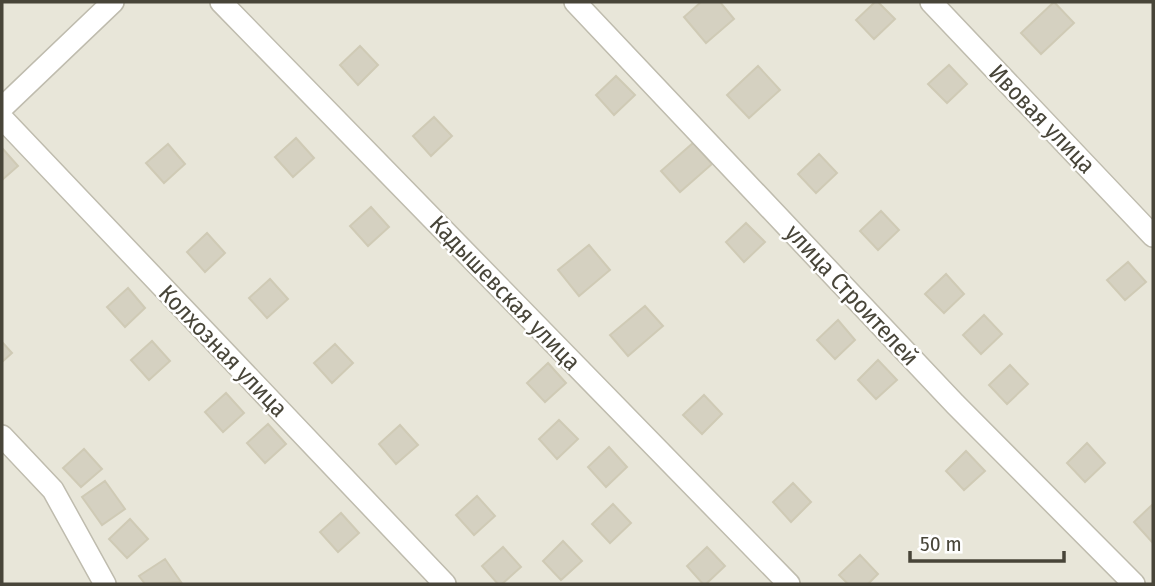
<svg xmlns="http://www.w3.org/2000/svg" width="1155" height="586" viewBox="0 0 1155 586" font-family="'Fira Sans Condensed',sans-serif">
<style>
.residential{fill:#e8e6d9}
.building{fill:#d5d1c1;stroke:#cfcab5;stroke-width:2}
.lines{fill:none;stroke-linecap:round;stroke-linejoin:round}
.minor-casing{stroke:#bfbcae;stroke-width:24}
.minor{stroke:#fff;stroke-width:21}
.labels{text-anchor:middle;stroke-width:5;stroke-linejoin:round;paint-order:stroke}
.street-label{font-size:24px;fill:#484539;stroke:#fff}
</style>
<rect width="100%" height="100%" fill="#f4f3eb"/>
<path class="residential" d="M 2,2 L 1153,2 L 1153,584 L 2,584 Z"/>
<path class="building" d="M 701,2 L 720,2 L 734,19 L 706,43 L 684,17 Z
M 875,2 L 878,2 L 895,19 L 874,39 L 856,20 Z
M 1054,2 L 1074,23 L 1041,54 L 1021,33 Z
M 360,46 L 378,65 L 358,85 L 340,65 Z
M 949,65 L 967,84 L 947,103 L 928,84 Z
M 758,66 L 780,90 L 749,118 L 727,95 Z
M 616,76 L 635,95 L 614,115 L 596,95 Z
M 434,117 L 452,136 L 431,156 L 413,136 Z
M 296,138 L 314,158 L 293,177 L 275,157 Z
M 693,143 L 712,164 L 680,192 L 661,171 Z
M 168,144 L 185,164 L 164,183 L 146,163 Z
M 2,148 L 18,166 L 2,180 Z
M 819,154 L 837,173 L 816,193 L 798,174 Z
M 371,207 L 389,227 L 368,246 L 350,226 Z
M 881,211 L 899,230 L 878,250 L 860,231 Z
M 746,223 L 765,242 L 744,262 L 726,242 Z
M 207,233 L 225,253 L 205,272 L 187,252 Z
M 589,245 L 610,270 L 579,296 L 558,270 Z
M 1128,262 L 1146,282 L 1125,300 L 1107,280 Z
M 946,274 L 964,294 L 944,313 L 925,294 Z
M 270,279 L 288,299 L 267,318 L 249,298 Z
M 128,288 L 145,308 L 125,327 L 107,307 Z
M 645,306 L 663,326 L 628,356 L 610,335 Z
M 984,315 L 1002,334 L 981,354 L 963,335 Z
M 838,320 L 855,340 L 835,359 L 817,340 Z
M 152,341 L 170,361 L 149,380 L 131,360 Z
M 2,342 L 12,353 L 2,362 Z
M 335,344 L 353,363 L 332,383 L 314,363 Z
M 878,360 L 897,380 L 876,399 L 858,380 Z
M 548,363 L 566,383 L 545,402 L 527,383 Z
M 1010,365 L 1028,384 L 1007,404 L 989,385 Z
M 226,393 L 244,413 L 223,432 L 205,412 Z
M 704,395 L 722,414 L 702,434 L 683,415 Z
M 559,420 L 578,439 L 557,459 L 539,439 Z
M 268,424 L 286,444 L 265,463 L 247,443 Z
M 400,425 L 418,445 L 396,464 L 379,444 Z
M 1087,443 L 1105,463 L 1085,482 L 1067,463 Z
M 609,447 L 627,467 L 606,487 L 588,467 Z
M 84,449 L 102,469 L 81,487 L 63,468 Z
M 966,451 L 985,471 L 964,490 L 946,471 Z
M 105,481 L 125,509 L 102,525 L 82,497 Z
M 793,483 L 811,502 L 791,522 L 773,502 Z
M 477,496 L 495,516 L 474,535 L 456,515 Z
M 613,504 L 631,523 L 610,543 L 592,524 Z
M 1153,504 L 1153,541 L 1152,542 L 1134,522 Z
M 341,513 L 359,533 L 338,552 L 320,532 Z
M 130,519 L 148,539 L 127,558 L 109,539 Z
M 563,541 L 582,561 L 561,580 L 543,561 Z
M 503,547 L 521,567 L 502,584 L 498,584 L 482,566 Z
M 707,547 L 725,566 L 706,584 L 703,584 L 687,566 Z
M 860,555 L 878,574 L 868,584 L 848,584 L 839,575 Z
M 165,559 L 181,582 L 145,584 L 139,576 Z"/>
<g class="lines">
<g class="minor-casing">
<path id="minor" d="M 221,2 L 789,584
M 575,2 L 955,404 L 1134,584
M 931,2 L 1153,236
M 2,108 L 113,2
M 2,118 L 445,584
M 2,436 L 53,490 L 105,584"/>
</g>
<use href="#minor" class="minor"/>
</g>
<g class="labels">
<g class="street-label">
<text transform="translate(1042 119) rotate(46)" y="8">Ивовая улица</text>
<text transform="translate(505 293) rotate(46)" y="8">Кадышевская улица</text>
<text transform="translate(852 295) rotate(47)" y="8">улица Строителей</text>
<text transform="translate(223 351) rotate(46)" y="8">Колхозная улица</text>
</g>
</g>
<rect width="1155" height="586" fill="none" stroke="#484539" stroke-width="7"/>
<path d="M910 551v10h154v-10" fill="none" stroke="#484539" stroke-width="3.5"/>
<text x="920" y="551" font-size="21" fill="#484539" stroke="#ffffff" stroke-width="5" paint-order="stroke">50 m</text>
</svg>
